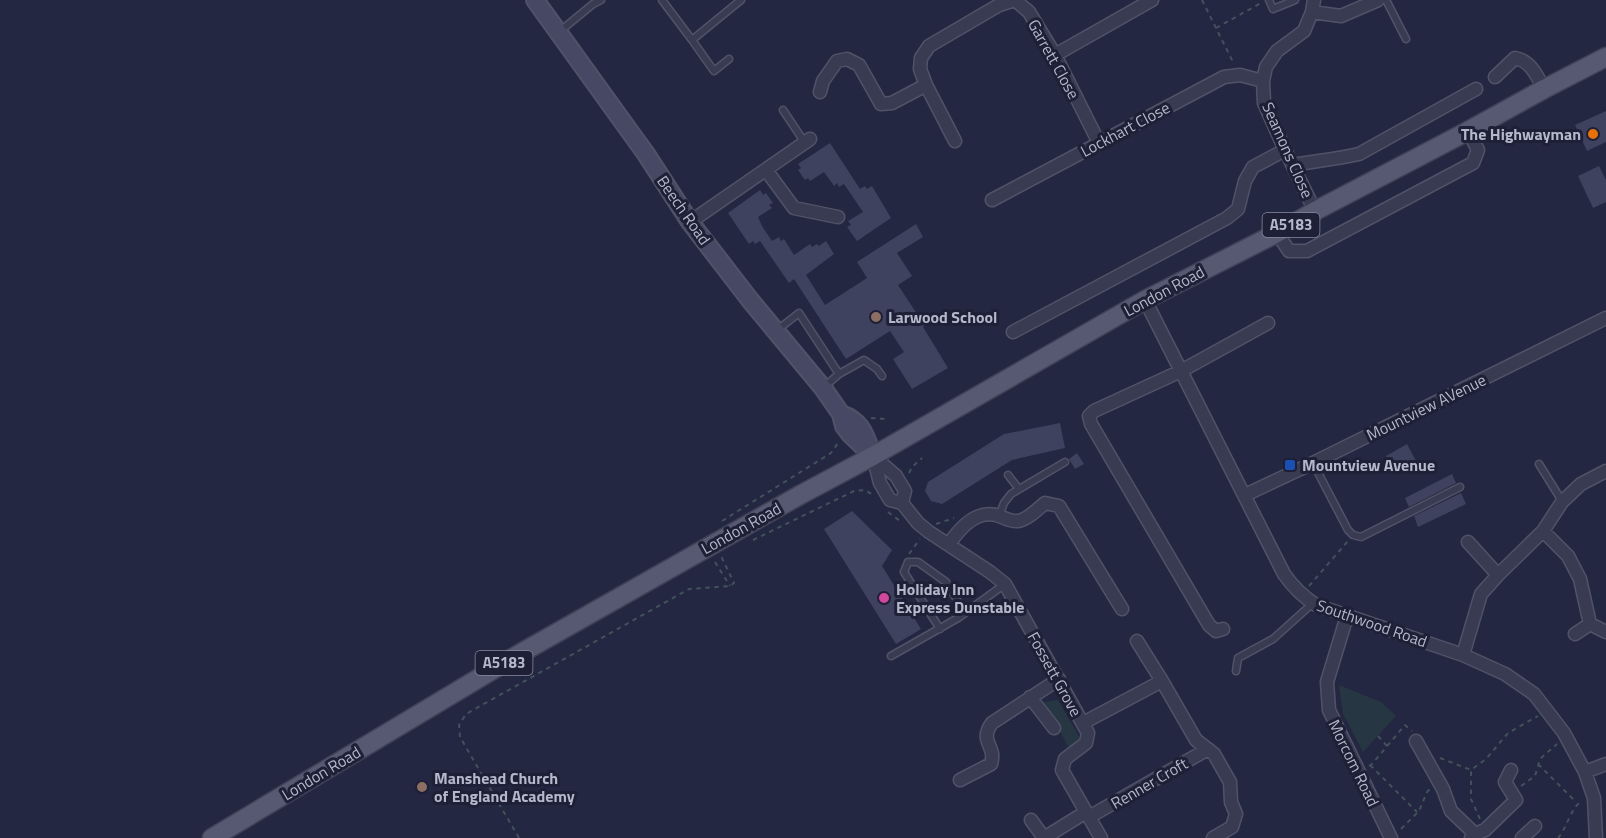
<svg xmlns="http://www.w3.org/2000/svg" width="1606" height="838" viewBox="0 0 1606 838" font-family="'Titillium Web',sans-serif">
<style>
.green{fill:#263642}
.building{fill:#3e425f}
.lines{fill:none;stroke-linecap:round;stroke-linejoin:round}
.lane-casing{stroke:#505368;stroke-width:9}
.street-casing{stroke:#505368;stroke-width:15}
.secondary-casing{stroke:#505368;stroke-width:20}
.primary-casing{stroke:#3f4157;stroke-width:21}
.path{stroke:#41525c;stroke-width:2;stroke-dasharray:4.5 4.5;stroke-linecap:butt}
.lane{stroke:#383b51;stroke-width:6}
.street{stroke:#383b51;stroke-width:12}
.secondary{stroke:#464864;stroke-width:16}
.primary{stroke:#565971;stroke-width:18}
.food-dot{fill:#e8710a;stroke:#1d2036;stroke-width:2}
.education-dot{fill:#8d6e63;stroke:#1d2036;stroke-width:2}
.transit-dot{fill:#1a4fb4;stroke:#1d2036;stroke-width:2}
.hotel-dot{fill:#d1479c;stroke:#1d2036;stroke-width:2}
.labels{text-anchor:middle;stroke-width:6;stroke-linejoin:round;paint-order:stroke}
.shield{fill:#1d2036;stroke:#878a9e;stroke-width:1.5}
.shield-label{font-size:15px;font-weight:bold;fill:#b5b7cb}
.street-label{font-size:16px;fill:#b5b7cb;stroke:#1d2036}
.poi-label{font-size:16px;font-weight:bold;fill:#b5b7cb;stroke:#1d2036;text-anchor:start}
</style>
<rect width="100%" height="100%" fill="#242741"/>
<path class="green" d="M 1339,685 L 1381,702 L 1396,716 L 1363,752 L 1343,714 Z
M 1058,700 L 1080,738 L 1076,745 L 1069,748 L 1044,702 Z"/>
<path class="building" d="M 1606,111 L 1606,142 L 1587,151 L 1575,125 Z
M 830,143 L 860,189 L 865,186 L 867,189 L 872,186 L 891,218 L 857,241 L 847,227 L 851,225 L 848,221 L 863,212 L 844,184 L 839,187 L 837,183 L 834,186 L 824,172 L 810,181 L 808,178 L 805,180 L 798,170 L 801,168 L 798,164 Z
M 1599,166 L 1606,180 L 1606,202 L 1593,208 L 1578,176 Z
M 760,190 L 763,195 L 766,193 L 773,203 L 769,205 L 772,208 L 758,217 L 762,226 L 772,241 L 779,237 L 781,241 L 784,239 L 794,255 L 810,244 L 812,247 L 817,244 L 819,246 L 826,241 L 834,254 L 806,275 L 825,305 L 867,278 L 857,262 L 916,224 L 923,237 L 897,253 L 912,276 L 898,285 L 925,326 L 923,327 L 948,368 L 912,389 L 893,359 L 904,352 L 890,331 L 846,359 L 794,279 L 789,283 L 760,241 L 755,244 L 753,241 L 749,244 L 728,213 Z
M 1060,423 L 1065,448 L 1012,460 L 942,504 L 931,501 L 925,491 L 928,482 L 1004,434 Z
M 1407,444 L 1416,461 L 1398,470 L 1397,467 L 1392,469 L 1386,456 Z
M 1077,453 L 1084,464 L 1075,469 L 1069,459 Z
M 1452,474 L 1456,483 L 1409,507 L 1405,498 Z
M 1461,493 L 1466,504 L 1418,527 L 1414,516 Z
M 852,511 L 892,550 L 882,566 L 921,629 L 896,644 L 824,529 Z"/>
<g class="lines">
<g class="lane-casing">
<path id="lane" d="M 662,0 L 692,40
M 1269,0 L 1273,9 L 1295,0
M 1386,0 L 1406,39
M 559,32 L 593,4 L 601,0
M 729,59 L 714,71 L 692,40 L 741,0
M 783,110 L 805,143
M 776,331 L 799,313 L 839,374 L 824,387
M 839,374 L 864,360 L 877,369 L 882,376
M 1313,463 L 1348,530 L 1353,535 L 1361,537 L 1460,487
M 1539,464 L 1562,501
M 1008,475 L 1019,489
M 999,516 L 1004,503 L 1011,494 L 1065,462
M 940,629 L 904,572 L 908,562 L 918,562 L 946,582 L 965,613
M 891,656 L 958,618 L 1005,584
M 1236,671 L 1238,658 L 1273,639 L 1313,603"/>
</g>
<g class="street-casing">
<path id="street" d="M 1314,0 L 1312,12 L 1304,31 L 1277,51 L 1266,67 L 1263,81 L 1264,103 L 1285,150 L 1315,211
M 1312,12 L 1341,16 L 1378,0
M 1055,55 L 1152,0
M 1495,77 L 1515,58 C 1531,61 1537,76 1544,89
M 820,92 L 823,81 L 837,61 L 847,59 L 859,65 L 881,104 L 892,103 L 926,85
M 955,141 L 926,85 L 920,69 L 921,58 L 929,46 L 999,5 L 1015,0 L 1029,12 L 1055,55 L 1099,143
M 1293,165 C 1315,161 1337,159 1359,154 L 1476,89
M 766,170 L 794,208 L 838,217
M 992,200 L 1224,77 L 1240,75 L 1263,81
M 690,222 L 810,139
M 1277,233 L 1289,251 L 1307,251 L 1473,163 L 1478,150 L 1468,131
M 1145,300 L 1284,574 C 1293,587 1302,596 1316,605 L 1463,655 L 1505,674 L 1534,694 L 1564,733 L 1585,772 L 1594,798 L 1596,838
M 1013,332 L 1227,218 L 1238,209 L 1245,181 L 1253,167 L 1285,150
M 873,456 L 880,483 L 890,500 L 902,503 L 918,523 L 929,532 L 990,572 L 1005,584 L 1088,733 L 1086,743 L 1065,759 L 1062,770 L 1101,838
M 873,456 L 896,476 L 905,491 L 902,503
M 1245,495 L 1313,463 L 1606,318
M 1543,531 L 1568,556 L 1580,579 L 1590,624 L 1606,632
M 1468,542 L 1498,575
M 949,544 C 960,528 977,508 999,516 C 1005,518 1011,522 1018,521 C 1027,520 1038,509 1045,503 L 1059,506 L 1122,609
M 1347,616 L 1327,682 L 1329,710 L 1391,838
M 1223,629 L 1216,631 L 1209,625 L 1091,424 L 1089,416 L 1094,411 L 1181,371 L 1268,323
M 1575,634 L 1590,624
M 1137,641 L 1162,681
M 1463,655 L 1481,594 L 1498,575 L 1543,531 L 1562,502 L 1581,484 L 1606,471
M 1030,697 L 1054,728
M 1083,723 L 1162,681 L 1196,740 L 1214,754 L 1230,782 L 1231,802 L 1236,814 L 1232,827 L 1213,838
M 1416,741 L 1443,789 L 1451,811 L 1475,834 L 1471,838
M 1585,772 L 1606,764
M 960,780 L 991,764 C 997,745 978,742 992,723 L 1059,679
M 1089,817 L 1208,749
M 1031,820 L 1044,838 L 1086,812
M 1475,834 L 1485,830 L 1516,800 L 1505,782 L 1511,770
M 1522,838 L 1535,826"/>
</g>
<g class="secondary-casing">
<path id="secondary" d="M 535,0 L 646,154 L 690,222 L 750,300 L 823,388 L 841,414 L 844,426 L 850,434 L 873,456
M 841,414 C 862,421 865,435 872,454"/>
</g>
<g class="primary-casing">
<path id="primary" d="M 212,838 L 521,653 L 800,495 L 873,456 L 1145,300 L 1277,233 L 1315,211 L 1468,131 L 1544,89 L 1606,57"/>
</g>
<path class="path" d="M 1202,0 L 1234,64
M 1216,28 L 1261,3
M 871,418 L 886,419
M 909,473 L 912,467 L 922,458
M 888,512 L 900,521
M 722,521 L 831,453 L 838,443
M 936,524 L 954,518
M 753,540 L 854,491 L 865,490 L 873,495
M 909,554 L 920,539
M 715,562 L 730,586
M 1309,586 L 1348,541
M 1378,736 L 1387,746
M 1440,758 L 1471,770
M 1538,764 L 1576,802
M 1370,765 L 1417,812
M 1369,766 L 1372,764 L 1405,725 L 1412,731
M 1521,786 L 1535,776 L 1540,759 L 1557,744
M 1480,819 L 1471,799 L 1471,770 L 1486,759 L 1508,733 L 1538,716
M 1401,829 L 1419,811 L 1427,792 L 1430,789
M 519,838 L 460,737 L 459,725 L 466,714 L 689,589 L 730,586 L 734,583 L 721,556
M 1558,838 C 1567,828 1571,807 1582,801"/>
<use href="#lane" class="lane"/>
<use href="#street" class="street"/>
<use href="#secondary" class="secondary"/>
<use href="#primary" class="primary"/>
</g>
<circle class="food-dot" cx="1593" cy="134" r="6"/>
<g class="education-dot">
<circle cx="876" cy="317" r="6"/>
<circle cx="422" cy="787" r="6"/>
</g>
<rect class="transit-dot" x="1284" y="459" width="12" height="12" rx="3"/>
<circle class="hotel-dot" cx="884" cy="598" r="6"/>
<g class="labels">
<g class="shield">
<rect x="1262.5" y="213" width="57" height="24" rx="4.5"/>
<rect x="475.5" y="651" width="57" height="24" rx="4.5"/>
</g>
<g class="shield-label">
<text x="1291" y="230">A5183</text>
<text x="504" y="668">A5183</text>
</g>
<g class="street-label">
<text transform="translate(1054 59) rotate(61)" y="6">Garrett Close</text>
<text transform="translate(1125 129) rotate(-28)" y="6">Lockhart Close</text>
<text transform="translate(1288 150) rotate(66)" y="6">Seamons Close</text>
<text transform="translate(684 210) rotate(55)" y="6">Beech Road</text>
<text transform="translate(1164 291) rotate(-28)" y="6">London Road</text>
<text transform="translate(1426 407) rotate(-26)" y="6">Mountview AVenue</text>
<text transform="translate(741 528) rotate(-29)" y="6">London Road</text>
<text transform="translate(1372 623) rotate(19)" y="6">Southwood Road</text>
<text transform="translate(1055 674) rotate(61)" y="6">Fossett Grove</text>
<text transform="translate(1354 763) rotate(64)" y="6">Morcom Road</text>
<text transform="translate(321 773) rotate(-31)" y="6">London Road</text>
<text transform="translate(1149 783) rotate(-30)" y="6">Renner Croft</text>
</g>
<g class="poi-label">
<text x="1581" y="140" text-anchor="end">The Highwayman</text>
<text x="888" y="323">Larwood School</text>
<text x="1302" y="471">Mountview Avenue</text>
<text x="896" y="595">Holiday Inn<tspan x="896" dy="18">Express Dunstable</tspan></text>
<text x="434" y="784">Manshead Church<tspan x="434" dy="18">of England Academy</tspan></text>
</g>
</g>
</svg>
